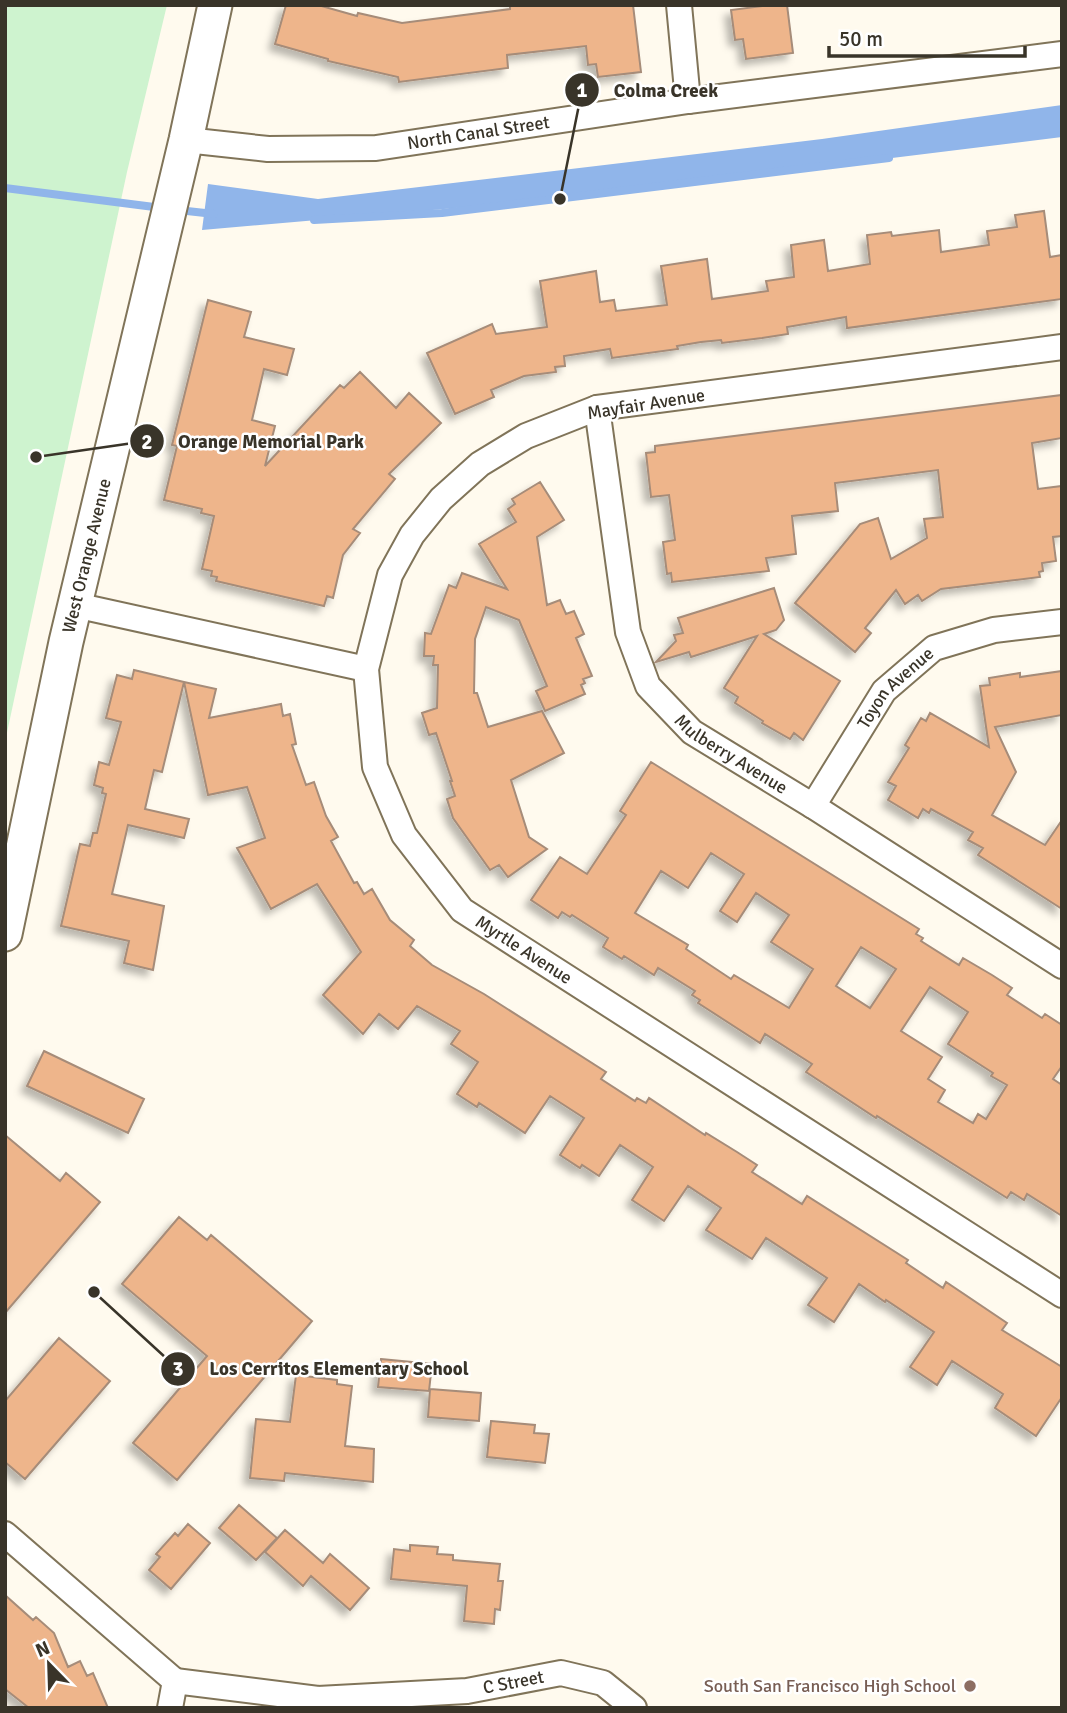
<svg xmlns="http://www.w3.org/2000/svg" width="1067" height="1713" viewBox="0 0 1067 1713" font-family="Signika,sans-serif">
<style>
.green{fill:#cef3cf}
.water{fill:#90b5ea}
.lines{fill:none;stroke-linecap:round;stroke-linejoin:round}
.stream{stroke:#90b5ea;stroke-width:8}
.building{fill:#eeb58b;stroke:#a68c79;stroke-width:2;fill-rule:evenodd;filter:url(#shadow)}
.street-casing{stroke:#807459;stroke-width:28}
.secondary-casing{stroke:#807459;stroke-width:37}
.street{stroke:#fff;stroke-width:24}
.secondary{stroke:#fff;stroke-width:33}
.education-dot{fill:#8d6e63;stroke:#fff;stroke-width:2.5}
.labels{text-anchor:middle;stroke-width:5;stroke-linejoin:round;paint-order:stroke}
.street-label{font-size:18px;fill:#393429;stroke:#fff}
.education-label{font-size:18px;fill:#785e54;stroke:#fff;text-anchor:end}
.leader{fill:none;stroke:#393429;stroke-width:2.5}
.callout-dot{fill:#393429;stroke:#fff;stroke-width:2.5}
.mark-label{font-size:21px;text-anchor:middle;font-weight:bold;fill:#fff}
.callout-label{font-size:19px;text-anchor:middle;font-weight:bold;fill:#393429;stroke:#fff;stroke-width:5;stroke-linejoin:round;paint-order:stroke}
</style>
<defs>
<filter id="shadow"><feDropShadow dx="-6" dy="6" stdDeviation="3.5" flood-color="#0004"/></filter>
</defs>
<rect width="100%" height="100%" fill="#fffaee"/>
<path class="green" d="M 5,5 L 167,5 L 127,172 L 5,742 Z"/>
<path class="water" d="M 1062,105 L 1062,137 L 560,199 L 202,230 L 208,184 L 318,199 L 822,139 Z"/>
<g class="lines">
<path class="stream" d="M 5,188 L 162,208
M 178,210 L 214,214
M 314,220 L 442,213 L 889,158"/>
</g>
<path class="building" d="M 286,5 L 318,5 L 357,16 L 358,13 L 402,23 L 510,9 L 510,5 L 633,5 L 641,72 L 598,77 L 596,64 L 588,65 L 586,46 L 507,55 L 508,68 L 399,82 L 398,77 L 328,61 L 328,59 L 275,44 Z
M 770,5 L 787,5 L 793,53 L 746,59 L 743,39 L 735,40 L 731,10 Z
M 1044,211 L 1050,257 L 1062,255 L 1062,299 L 847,328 L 846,317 L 787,327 L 788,334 L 762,338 L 722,343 L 721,340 L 701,342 L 677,346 L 678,349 L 612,358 L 610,349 L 564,356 L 565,366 L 555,367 L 556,372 L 524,376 L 491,390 L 494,397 L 455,414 L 427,353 L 492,324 L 496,334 L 547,327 L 540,281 L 596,271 L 600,302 L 614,300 L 616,311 L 667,305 L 661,266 L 707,259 L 712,299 L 768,291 L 766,281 L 794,277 L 791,245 L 824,240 L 828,271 L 870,264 L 867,235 L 891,232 L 892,236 L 939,230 L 941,252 L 989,245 L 987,231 L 1017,227 L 1015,215 Z
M 208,300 L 251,312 L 244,337 L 294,349 L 287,375 L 264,369 L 252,420 L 275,426 L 265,466 L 340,385 L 344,388 L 360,372 L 396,408 L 409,393 L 441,423 L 389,474 L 395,479 L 353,529 L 360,533 L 343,555 L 333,598 L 327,596 L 324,606 L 216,581 L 217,577 L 211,576 L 212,571 L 202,569 L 214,516 L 201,513 L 202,509 L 164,500 L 177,446 L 172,445 Z
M 1062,395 L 1062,438 L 1032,443 L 1038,489 L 1062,486 L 1062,536 L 1053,537 L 1056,561 L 1042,563 L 1043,571 L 1039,572 L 1040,577 L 941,589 L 922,601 L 918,595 L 905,604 L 896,590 L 865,628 L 871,633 L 855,652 L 795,603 L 860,524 L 878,518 L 891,559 L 927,538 L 924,519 L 943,517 L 938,470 L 835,483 L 838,511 L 792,516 L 796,554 L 766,558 L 769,571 L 672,582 L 671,573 L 667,574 L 663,542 L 675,540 L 669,495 L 651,497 L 646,453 L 655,452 L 655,446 Z
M 540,482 L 564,520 L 537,537 L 547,605 L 560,600 L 566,614 L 574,611 L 584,634 L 576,638 L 592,676 L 583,679 L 585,683 L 581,685 L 585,694 L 545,711 L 536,691 L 547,686 L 519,620 L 486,607 L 475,639 L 474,693 L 477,693 L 488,727 L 542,711 L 564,753 L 511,780 L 529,837 L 547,849 L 508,877 L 499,865 L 490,870 L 453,818 L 447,799 L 455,796 L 450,781 L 452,781 L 436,733 L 429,735 L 422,713 L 437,708 L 438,665 L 433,665 L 434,656 L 424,656 L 425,633 L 431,634 L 449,585 L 456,588 L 462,573 L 507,589 L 479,544 L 516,522 L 508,509 L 515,504 L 512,499 Z
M 774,588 L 784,620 L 776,630 L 764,634 L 840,681 L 803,740 L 794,733 L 790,739 L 762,723 L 763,721 L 735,703 L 738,697 L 724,688 L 757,636 L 691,657 L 689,652 L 656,662 L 676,641 L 674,635 L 683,633 L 678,618 Z
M 134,670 L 184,682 L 162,772 L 154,770 L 145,809 L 189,819 L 184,838 L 128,825 L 112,894 L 164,906 L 153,970 L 124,963 L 129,941 L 61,926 L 80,844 L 90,846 L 93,833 L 97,833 L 106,794 L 102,793 L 103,788 L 94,785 L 99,762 L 109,765 L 121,722 L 106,718 L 117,675 L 132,679 Z
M 1062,671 L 1062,715 L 995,727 L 1016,772 L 992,815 L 1045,845 L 1062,820 L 1062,909 L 978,855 L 983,848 L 968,840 L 973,832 L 931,809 L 929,813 L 923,809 L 918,818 L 888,800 L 896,786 L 888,782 L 909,748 L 905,745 L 921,718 L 926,721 L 930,713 L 989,747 L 980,686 L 990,685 L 989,678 L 1020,673 L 1020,677 Z
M 184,682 L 216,689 L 209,718 L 281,704 L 283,716 L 290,714 L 296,744 L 292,745 L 306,785 L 314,782 L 326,816 L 338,837 L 331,841 L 354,883 L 357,882 L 364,894 L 372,889 L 390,920 L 414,940 L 410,946 L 432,965 L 484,994 L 606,1072 L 601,1079 L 635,1101 L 637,1098 L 646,1103 L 649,1098 L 705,1135 L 706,1133 L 737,1152 L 757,1165 L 752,1172 L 802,1204 L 807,1196 L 908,1260 L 906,1263 L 943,1288 L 946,1282 L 1007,1323 L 1002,1330 L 1062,1367 L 1062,1397 L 1036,1436 L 995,1408 L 1003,1394 L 952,1361 L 937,1385 L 910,1367 L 934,1332 L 886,1300 L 885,1302 L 859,1284 L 834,1322 L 808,1305 L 827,1278 L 766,1238 L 752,1259 L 706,1230 L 721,1208 L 688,1186 L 664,1221 L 632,1200 L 653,1167 L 620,1145 L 599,1176 L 582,1165 L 580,1168 L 560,1155 L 584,1118 L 550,1096 L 525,1133 L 479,1103 L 477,1107 L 457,1094 L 478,1062 L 451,1044 L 460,1031 L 417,1006 L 398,1029 L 379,1014 L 363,1034 L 323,995 L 361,952 L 317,884 L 271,909 L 237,848 L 265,838 L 247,787 L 208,795 Z
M 651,762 L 919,929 L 916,934 L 923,938 L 921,941 L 959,965 L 963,958 L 992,975 L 1012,988 L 1007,995 L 1042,1018 L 1045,1014 L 1062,1025 L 1062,1066 L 1053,1079 L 1062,1085 L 1062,1216 L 1027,1194 L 1024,1200 L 1011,1192 L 1007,1198 L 877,1116 L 876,1118 L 806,1072 L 812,1064 L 765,1034 L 760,1043 L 698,1003 L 700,1000 L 692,995 L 695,991 L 658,968 L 654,975 L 624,956 L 622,959 L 603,947 L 608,938 L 572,915 L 570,917 L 562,912 L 558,918 L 531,900 L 560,857 L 587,874 L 626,815 L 620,811 ZM 711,853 L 744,874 L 720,911 L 737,922 L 756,893 L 789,915 L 771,942 L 813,969 L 789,1008 L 734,975 L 731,979 L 686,949 L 688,945 L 635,913 L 661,871 L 688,888 ZM 861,947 L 896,969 L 870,1008 L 836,986 ZM 930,987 L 968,1012 L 948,1044 L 993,1073 L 991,1076 L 1007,1085 L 986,1119 L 978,1114 L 973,1123 L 938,1102 L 945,1090 L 928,1079 L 942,1057 L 901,1031 Z
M 44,1051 L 144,1099 L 128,1133 L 27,1086 Z
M 5,1135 L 60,1181 L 66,1173 L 100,1202 L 5,1313 Z
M 179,1217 L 207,1240 L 211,1235 L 312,1321 L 177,1480 L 133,1443 L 207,1356 L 122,1284 Z
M 59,1338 L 110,1381 L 25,1479 L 5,1462 L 5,1401 Z
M 381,1359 L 432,1364 L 429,1391 L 378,1387 Z
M 296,1375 L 337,1380 L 337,1384 L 352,1386 L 345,1446 L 374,1449 L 373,1482 L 285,1473 L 284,1481 L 250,1478 L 256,1419 L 290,1422 Z
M 430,1389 L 481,1393 L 479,1421 L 428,1417 Z
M 491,1421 L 535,1425 L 534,1433 L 549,1434 L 545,1463 L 487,1457 Z
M 239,1505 L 277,1538 L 256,1560 L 219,1528 Z
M 188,1524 L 210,1543 L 171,1589 L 149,1570 L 160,1557 L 156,1554 L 175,1533 L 178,1536 Z
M 285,1530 L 323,1563 L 330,1554 L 369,1588 L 350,1610 L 311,1576 L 303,1586 L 265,1552 Z
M 410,1545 L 438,1547 L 437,1554 L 453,1555 L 453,1560 L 500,1564 L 498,1581 L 503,1581 L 500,1610 L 495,1609 L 494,1624 L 464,1621 L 467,1586 L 391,1579 L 394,1549 L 410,1551 Z
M 5,1595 L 33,1620 L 36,1617 L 54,1633 L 68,1667 L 80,1661 L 87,1676 L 93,1673 L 108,1708 L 29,1708 L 5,1689 Z"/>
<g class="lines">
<g class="street-casing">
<g id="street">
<path d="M 679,5 L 688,101"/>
<path id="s1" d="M 186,140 L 268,149 L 376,148 L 688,101 L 1062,54"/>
<path id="s2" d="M 1062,347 L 597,408 L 526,436 L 480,464 L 441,499 L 412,535 L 390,575 L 366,669 L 375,767 L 404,835 L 462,910 L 1062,1295"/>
<path id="s3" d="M 597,408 L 628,632 L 648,686 L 692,732 L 813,806 L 1062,966"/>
<path d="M 75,605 L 366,669"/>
<path id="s4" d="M 813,806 L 884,691 L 934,648 L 994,630 L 1062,622"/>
<path d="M 5,1534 L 175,1681"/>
<path id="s5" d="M 170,1708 L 175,1681 L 318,1699 L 467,1691 L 561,1673 L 603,1683 L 634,1708"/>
</g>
</g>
<g class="secondary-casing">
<g id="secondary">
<path id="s6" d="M 5,934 L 66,642 L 186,140 L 215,5"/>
</g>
</g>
<use href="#street" class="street"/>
<use href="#secondary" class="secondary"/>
</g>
<circle class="education-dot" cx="970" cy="1686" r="7"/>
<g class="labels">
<g class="street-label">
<text dy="6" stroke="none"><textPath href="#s1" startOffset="294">North Canal Street</textPath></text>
<text transform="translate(646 404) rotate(-9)" y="6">Mayfair Avenue</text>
<text dy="6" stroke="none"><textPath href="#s6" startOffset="387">West Orange Avenue</textPath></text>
<text dy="6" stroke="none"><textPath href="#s4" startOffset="145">Toyon Avenue</textPath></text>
<text dy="6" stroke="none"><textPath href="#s3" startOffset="392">Mulberry Avenue</textPath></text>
<text dy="6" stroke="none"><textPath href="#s2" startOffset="1181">Myrtle Avenue</textPath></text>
<text dy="6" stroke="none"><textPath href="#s5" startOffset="368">C Street</textPath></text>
</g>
<g class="education-label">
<text x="956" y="1692">South San Francisco High School</text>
</g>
</g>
<path class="leader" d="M560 199L582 90M36 457L147 441M94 1292L178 1369"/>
<g class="callout-dot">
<circle cx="560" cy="199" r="7"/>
<circle cx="36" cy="457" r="7"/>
<circle cx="94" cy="1292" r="7"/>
<circle cx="582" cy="90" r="18"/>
<circle cx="147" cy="441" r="18"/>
<circle cx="178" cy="1369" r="18"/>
</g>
<g class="mark-label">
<text x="582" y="97">1</text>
<text x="147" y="449">2</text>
<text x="178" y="1376">3</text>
</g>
<g class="callout-label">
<text x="666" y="97">Colma Creek</text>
<text x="271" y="448">Orange Memorial Park</text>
<text x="339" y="1375">Los Cerritos Elementary School</text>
</g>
<rect width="1067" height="1713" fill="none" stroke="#393429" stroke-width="14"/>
<g transform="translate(49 1664) rotate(337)" stroke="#ffffff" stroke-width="5" paint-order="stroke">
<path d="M0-5L12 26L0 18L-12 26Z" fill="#393429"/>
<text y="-10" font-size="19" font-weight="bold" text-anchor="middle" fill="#393429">N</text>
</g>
<path d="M829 46v10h196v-10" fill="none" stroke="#393429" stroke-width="3.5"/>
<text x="839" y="46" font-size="21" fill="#393429" stroke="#ffffff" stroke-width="5" paint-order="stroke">50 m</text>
</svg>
